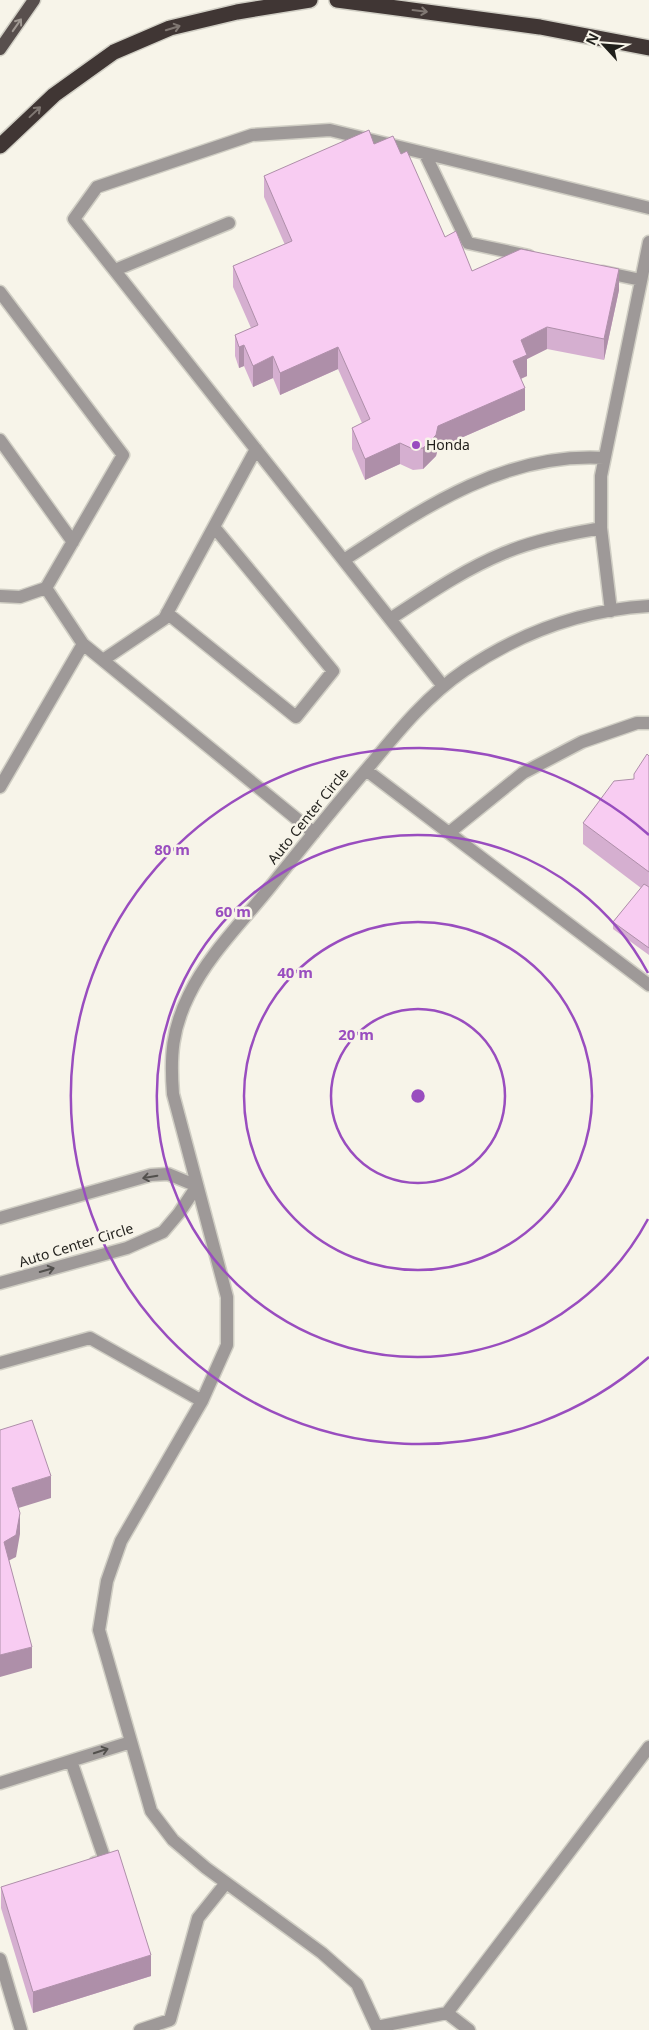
<svg xmlns="http://www.w3.org/2000/svg" width="649" height="2030" viewBox="0 0 649 2030" font-family="'Noto Sans',sans-serif">
<style>
.lines{fill:none;stroke-linecap:round;stroke-linejoin:round}
.minor-casing{stroke:#d0cec4;stroke-width:15}
.major-casing{stroke:#d0cec4;stroke-width:15}
.highway-casing{stroke:#d0cec4;stroke-width:18}
.minor{stroke:#9e9998;stroke-width:12}
.major{stroke:#584f4d;stroke-width:12}
.highway{stroke:#403634;stroke-width:15}
.wall{fill:#d5afd0}
.shaded-wall{fill:#ae8fa9}
.building{fill:#f8ccf2;stroke:#ae8fa9}
.oneway{stroke:#807873}
.oneway2{stroke:#a09993}
.oneway3{stroke:#52504d}
.ring{fill:none;stroke:#994dbf;stroke-width:2.5}
.poi-dot{fill:#994dbf;stroke:#f7f4e9;stroke-width:2}
.labels{text-anchor:middle;stroke-width:5;stroke-linejoin:round;paint-order:stroke}
.poi-label{font-size:14px;fill:#201f1b;stroke:#f7f4e9;text-anchor:start}
.street-label{font-size:14px;fill:#201f1b;stroke:#f7f4e9}
.centre{fill:#994dbf;stroke:#f7f4e9;stroke-width:2.5}
.ring-label{font-size:15px;text-anchor:middle;font-weight:bold;fill:#994dbf;stroke:#f7f4e9;stroke-width:5;stroke-linejoin:round;paint-order:stroke}
</style>
<rect width="100%" height="100%" fill="#f7f4e9"/>
<g class="lines">
<g class="minor-casing">
<path id="minor" d="M 425,154 L 468,243 L 529,256
M 115,270 L 229,223
M 603,272 L 641,280
M 0,292 L 123,455 L 46,588 L 20,597 L 0,596
M 0,440 L 73,542
M 344,560 C 423,508 505,452 604,458
M 46,588 L 83,644
M 611,611 L 601,528 L 601,476 L 649,242
M 167,613 L 296,717 L 333,671 L 214,527
M 390,619 C 427,595 463,570 504,553 C 535,540 569,534 601,528
M 103,660 L 164,619 L 256,449
M 443,686 L 74,219 L 97,187 L 252,135 L 330,130 L 649,208
M 366,770 L 649,985
M 0,787 L 83,644 L 314,833
M 450,832 L 523,773 L 582,742 L 637,723 L 649,723
M 0,1218 L 151,1175 L 168,1174 L 197,1186
M 0,1283 L 127,1248 L 163,1232 L 179,1213 L 197,1186
M 0,1363 L 90,1338 L 202,1401
M 71,1761 L 105,1860 L 95,1863
M 0,1783 L 131,1742
M 0,1959 L 21,2030
M 447,2013 L 469,2030
M 377,2027 L 447,2013 L 649,1747
M 140,2030 L 170,2020 L 198,1918 L 226,1883
M 378,2030 L 357,1984 L 322,1953 L 206,1868 L 173,1840 L 151,1811 L 99,1630 L 107,1581 L 121,1541 L 202,1401 L 227,1345 L 227,1297 L 173,1094 C 170,1056 172,1029 189,995 C 208,955 244,920 271,886 C 304,845 337,803 372,763 C 400,729 428,695 465,670 C 520,633 583,610 649,606"/>
</g>
<g class="major-casing">
<path id="major" d="M 0,49 L 34,0"/>
</g>
<g class="highway-casing">
<path id="highway" d="M 337,0 L 540,27 L 649,48
M 0,146 L 54,95 L 114,52 L 170,28 L 237,12 L 310,0"/>
</g>
<use href="#minor" class="minor"/>
<use href="#major" class="major"/>
<use href="#highway" class="highway"/>
</g>
<path class="wall" d="M 374,144 L 401,154 L 445,237 L 472,271 L 619,290 L 604,360 L 547,349 L 527,359 L 527,376 L 521,379 L 525,410 L 438,448 L 436,456 L 423,469 L 413,470 L 400,464 L 365,480 L 352,449 L 352,428 L 362,423 L 338,369 L 280,395 L 273,378 L 253,387 L 244,366 L 239,368 L 235,356 L 235,335 L 251,328 L 233,287 L 233,266 L 285,245 L 264,197 L 264,176 Z
M 649,756 L 649,955 L 613,929 L 613,922 L 641,888 L 583,844 L 583,823 L 634,779 L 634,774 Z
M 1,1887 L 151,1976 L 33,2013 L 1,1908 Z"/>
<path class="shaded-wall" d="M 619,269 L 619,290 L 604,360 L 604,339 Z
M 547,327 L 547,349 L 527,359 L 527,376 L 513,382 L 513,361 L 521,340 Z
M 244,345 L 244,366 L 239,368 L 239,347 Z
M 338,347 L 338,369 L 280,395 L 280,373 Z
M 273,356 L 273,378 L 253,387 L 253,366 Z
M 525,388 L 525,410 L 438,448 L 436,456 L 423,469 L 423,448 L 438,426 Z
M 400,443 L 400,464 L 365,480 L 365,459 Z
M 51,1476 L 51,1498 L 12,1510 L 12,1488 Z
M 20,1513 L 20,1534 L 16,1557 L 4,1563 L 4,1542 Z
M 32,1647 L 32,1668 L 0,1677 L 0,1655 Z
M 151,1955 L 151,1976 L 33,2013 L 33,1992 Z"/>
<path class="building" d="M 369,130 L 374,144 L 393,136 L 401,154 L 407,151 L 445,237 L 456,231 L 472,271 L 521,249 L 619,269 L 604,339 L 547,327 L 521,340 L 527,355 L 513,361 L 525,388 L 438,426 L 436,435 L 423,448 L 413,449 L 400,443 L 365,459 L 352,428 L 370,419 L 338,347 L 280,373 L 273,356 L 253,366 L 244,345 L 239,347 L 235,335 L 258,325 L 233,266 L 292,241 L 264,176 Z
M 647,754 L 649,756 L 649,872 L 583,823 L 614,781 L 634,779 L 634,774 Z
M 644,884 L 649,887 L 649,948 L 613,922 Z
M 32,1420 L 51,1476 L 12,1488 L 20,1513 L 16,1535 L 4,1542 L 32,1647 L 0,1655 L 0,1430 Z
M 118,1850 L 151,1955 L 33,1992 L 1,1887 Z"/>
<defs><path id="oneway-shaft" d="M-6 0H5M1.5-3L5.5 0L1.5 3" fill="none" stroke-width="1.6" stroke-linecap="round" stroke-linejoin="round" transform="scale(1.25)"/></defs>
<g class="oneway">
<use href="#oneway-shaft" transform="translate(420 11) rotate(7)"/>
<use href="#oneway-shaft" transform="translate(173 28) rotate(-17)"/>
<use href="#oneway-shaft" transform="translate(35 112) rotate(-43)"/>
</g>
<use class="oneway2" href="#oneway-shaft" transform="translate(17 25) rotate(-55)"/>
<g class="oneway3">
<use href="#oneway-shaft" transform="translate(150 1177) rotate(170)"/>
<use href="#oneway-shaft" transform="translate(47 1270) rotate(-16)"/>
<use href="#oneway-shaft" transform="translate(101 1751) rotate(-18)"/>
</g>
<g class="ring">
<circle cx="418" cy="1096" r="87"/>
<circle cx="418" cy="1096" r="174"/>
<path d="M648 1219A261 261 0 1 1 648 973"/>
<path d="M649 1357A348 348 0 1 1 649 835"/>
</g>
<circle class="poi-dot" cx="416" cy="445" r="5"/>
<g class="labels">
<g class="poi-label">
<text x="426" y="450">Honda</text>
</g>
<g class="street-label">
<text transform="translate(308 816) rotate(-51)" y="5">Auto Center Circle</text>
<text transform="translate(76 1245) rotate(-17)" y="5">Auto Center Circle</text>
</g>
</g>
<circle cx="418" cy="1096" r="8" class="centre"/>
<g class="ring-label">
<text x="172" y="855">80 m</text>
<text x="233" y="917">60 m</text>
<text x="295" y="978">40 m</text>
<text x="356" y="1040">20 m</text>
</g>
<g transform="translate(604 45) rotate(296)" stroke="#f7f4e9" stroke-width="4" paint-order="stroke">
<path d="M0-4L9 19L0 12L-9 19Z" fill="#201f1b"/>
<text y="-8" font-size="14" font-weight="bold" text-anchor="middle" fill="#201f1b">N</text>
</g>
</svg>
